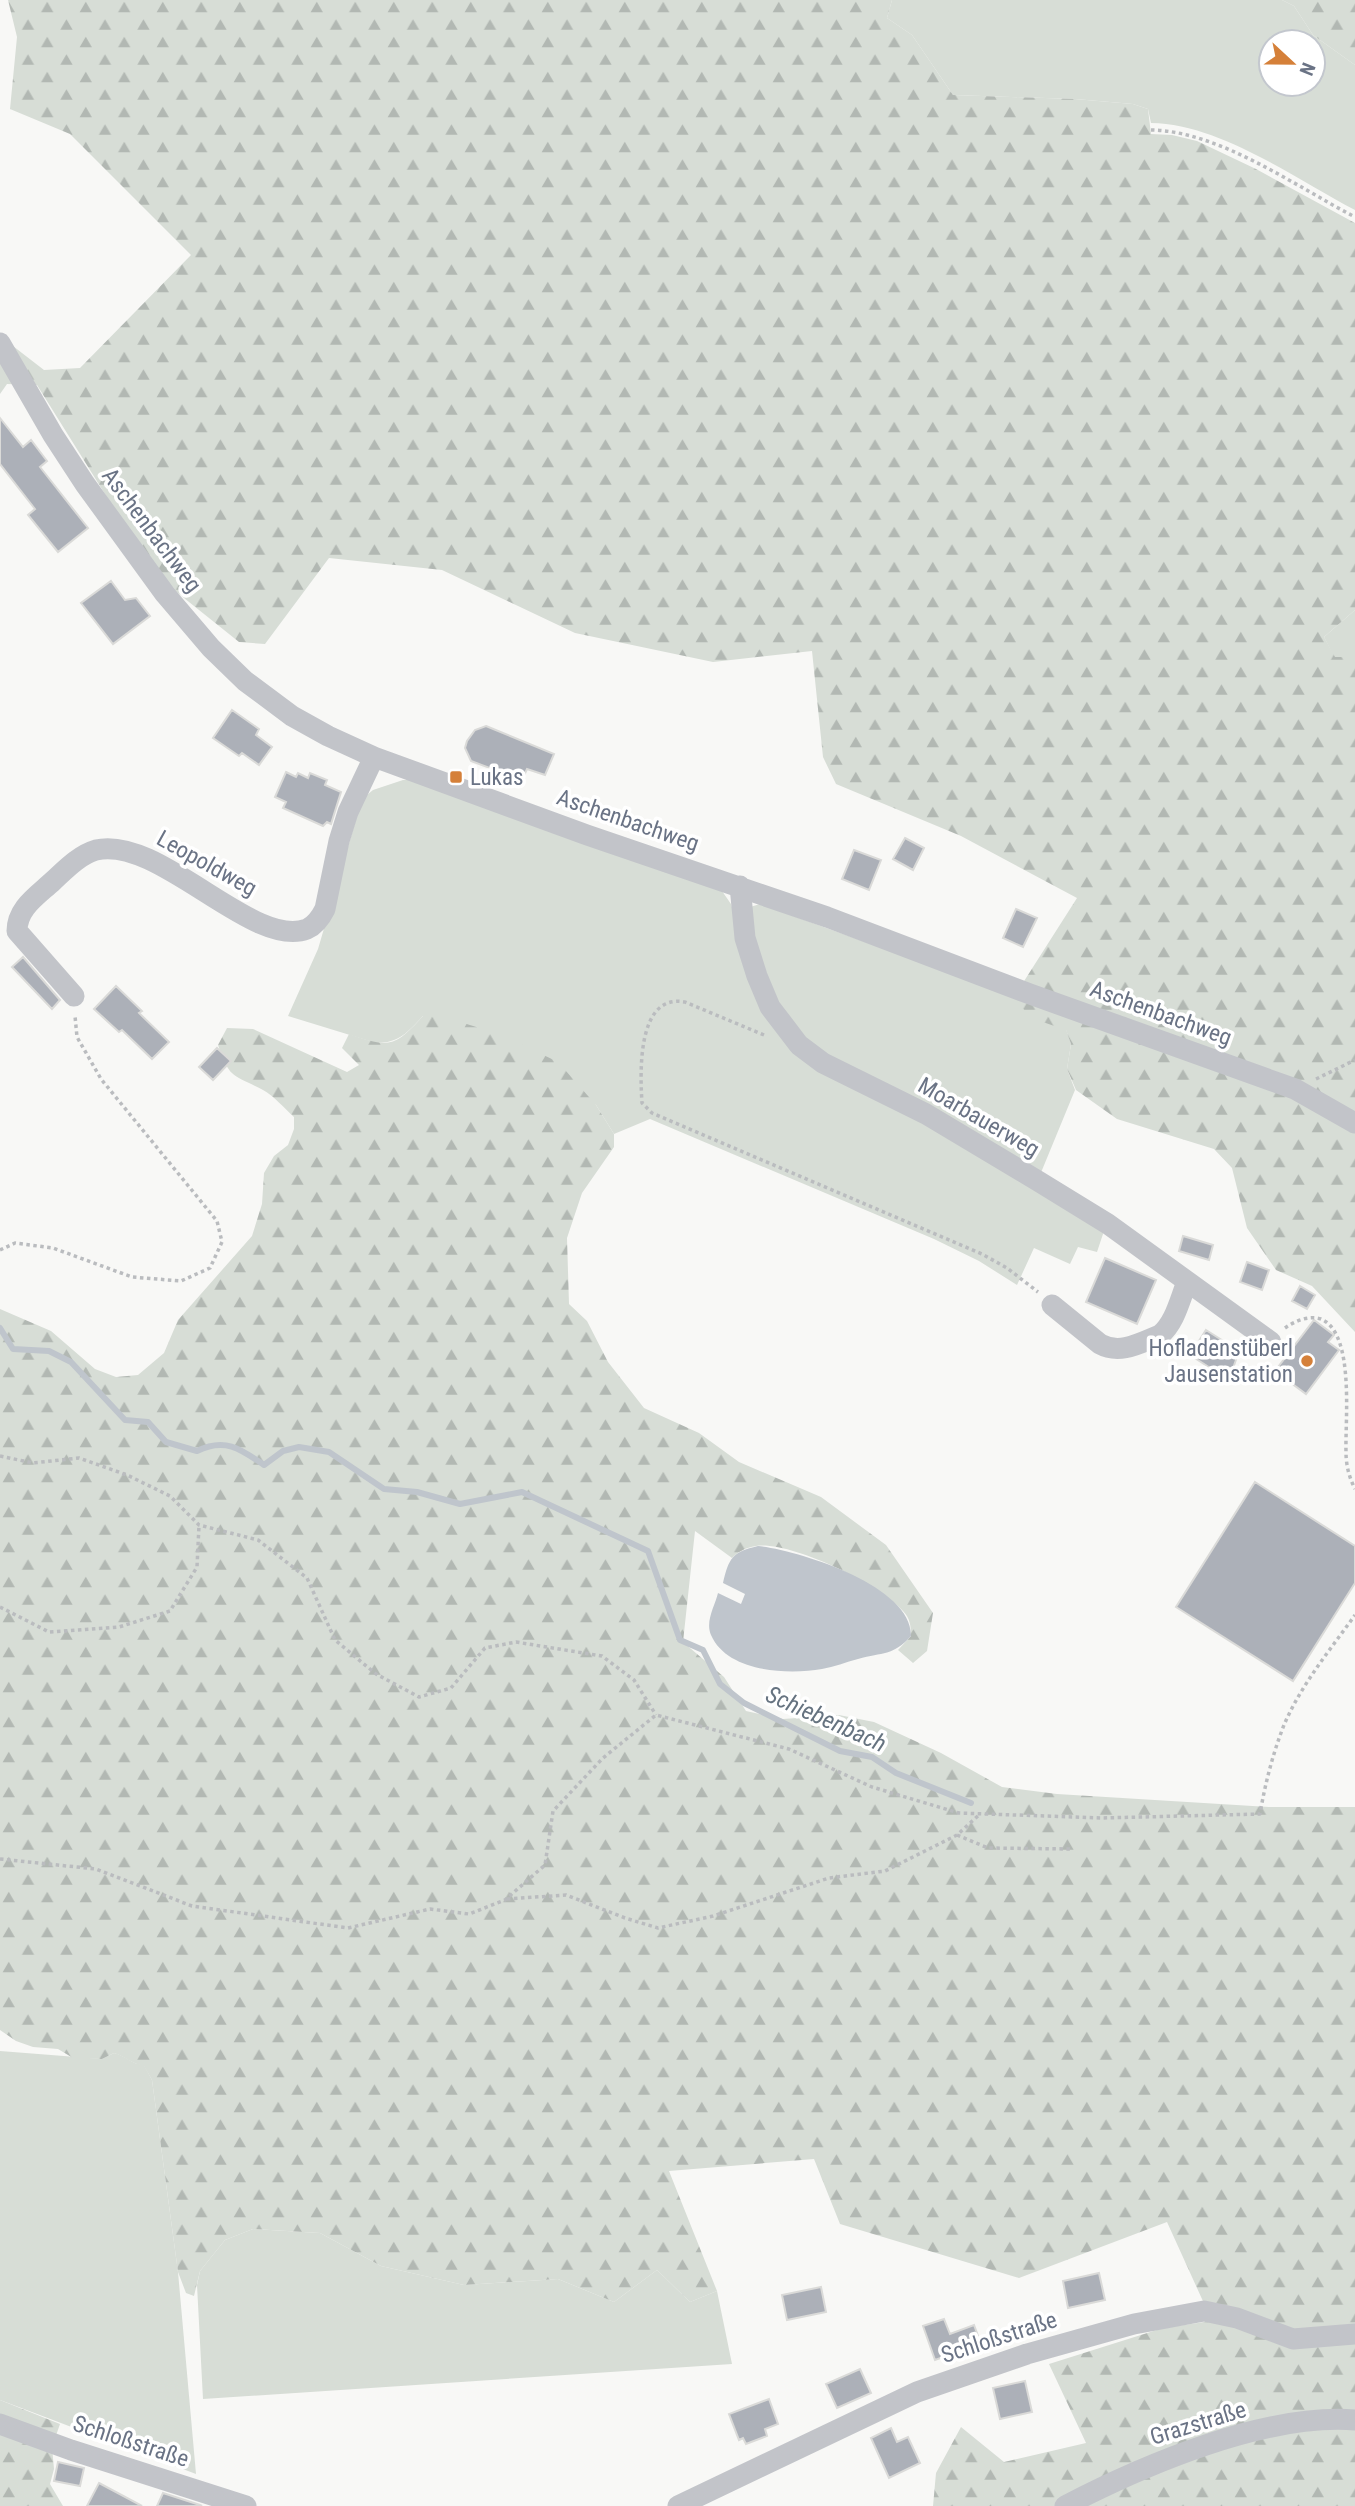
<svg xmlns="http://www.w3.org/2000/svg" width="1355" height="2506" viewBox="0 0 1355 2506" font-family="'Roboto Condensed',sans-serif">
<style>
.green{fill:#d7ddd6;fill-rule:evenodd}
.forest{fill:url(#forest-firs)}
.water{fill:#bfc5cc}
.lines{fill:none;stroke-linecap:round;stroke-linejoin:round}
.stream{stroke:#bfc5cc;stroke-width:6}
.building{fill:#acb0b8;stroke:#dadad8;stroke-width:2}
.path{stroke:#babcbf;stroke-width:3.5;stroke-dasharray:3.5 3.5;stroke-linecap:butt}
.minor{stroke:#c2c4c9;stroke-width:21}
.poi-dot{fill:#d58039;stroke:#fff;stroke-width:2.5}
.labels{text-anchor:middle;stroke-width:7;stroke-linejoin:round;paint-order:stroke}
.street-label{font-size:23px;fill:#6a7385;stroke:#fff}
.poi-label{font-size:23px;fill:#6a7385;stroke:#fff;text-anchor:start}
.water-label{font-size:24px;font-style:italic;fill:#667380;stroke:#fff}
</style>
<defs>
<pattern id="forest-firs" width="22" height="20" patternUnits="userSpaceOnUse" patternTransform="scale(1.75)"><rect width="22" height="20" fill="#d7ddd6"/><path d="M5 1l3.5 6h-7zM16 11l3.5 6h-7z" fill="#b2b8b3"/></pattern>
</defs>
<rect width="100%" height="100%" fill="#f8f8f6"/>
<path class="green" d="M 892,0 L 1282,0 L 1294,6 L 1313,35 L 1355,65 L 1355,210 C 1294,178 1220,124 1151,123 L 1148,109 L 1133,104 L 1075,99 L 953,95 L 912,35 L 887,18 ZM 1271,42 L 1313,42 L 1313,84 L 1271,84 Z
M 1355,610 L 1355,657 L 1334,657 L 1324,637 Z
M 403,780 L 409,780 L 722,891 L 731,904 L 766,1010 L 870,1093 L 1105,1228 L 1097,1252 L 1078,1247 L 1070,1264 L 1034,1248 L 1017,1285 L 979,1261 L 934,1239 L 650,1119 L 614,1134 L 596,1105 L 423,1016 C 408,1032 399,1043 376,1043 L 288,1016 L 318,949 L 362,799 L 373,790 Z
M 760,904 L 1015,996 L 1066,1029 L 1071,1044 L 1067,1069 L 1075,1090 L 1040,1175 L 803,1041 L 761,974 L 750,907 Z
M 0,2051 L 102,2059 L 114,2053 C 126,2056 131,2064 144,2065 L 152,2080 L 178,2272 L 196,2474 L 0,2400 Z
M 253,2229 L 320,2233 L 381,2266 L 464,2285 L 558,2279 L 614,2302 L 657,2270 L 690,2302 L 717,2291 L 732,2364 L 203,2399 L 197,2285 L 200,2271 L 225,2240 Z"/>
<path class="forest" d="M 8,0 L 892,0 L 887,18 L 912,35 L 953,95 L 1075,99 L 1133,104 L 1148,109 L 1151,134 L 1172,135 L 1197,141 L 1256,169 L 1355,223 L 1355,610 L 1324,637 L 1335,657 L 1355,657 L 1355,1332 L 1312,1286 L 1276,1270 L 1247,1228 L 1232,1168 L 1214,1149 L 1117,1119 L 1076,1090 L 1067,1069 L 1071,1044 L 1066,1030 L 1037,1020 L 1012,1000 L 1077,898 L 961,836 L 836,784 L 823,757 L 812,651 L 713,662 L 575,633 L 442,570 L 329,558 L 265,644 L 239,642 L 174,590 L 133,539 L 37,385 L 7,384 L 0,394 L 0,336 L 44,370 L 80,368 L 191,255 L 70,134 L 10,109 L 17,37 Z
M 1282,0 L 1355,0 L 1355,65 L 1313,35 L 1294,6 Z
M 423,1016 L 441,1016 L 502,1035 L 558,1062 L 596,1105 L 614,1134 L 614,1147 L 582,1193 L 567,1238 L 569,1304 L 587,1321 L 608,1362 L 644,1408 L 699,1433 L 739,1462 L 821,1497 L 886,1545 L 933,1613 L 927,1651 L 913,1663 L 898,1650 L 911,1636 C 911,1626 910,1618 903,1611 C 879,1584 791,1541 756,1546 C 745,1548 739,1551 732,1558 L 695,1531 L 683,1642 L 724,1677 L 746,1711 L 783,1719 L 839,1715 L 874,1722 L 941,1753 L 1002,1787 L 1057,1794 L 1269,1807 L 1355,1807 L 1355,2506 L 933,2506 L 936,2473 L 961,2427 L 1004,2462 L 1086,2443 L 1049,2364 L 1163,2328 L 1212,2321 L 1167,2222 L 1019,2278 L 840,2224 L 814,2159 L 669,2171 L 717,2291 L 690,2302 L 657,2270 L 614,2302 L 558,2279 L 464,2285 L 381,2266 L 320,2233 L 253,2229 L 225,2240 L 200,2271 L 194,2296 L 186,2293 L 178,2272 L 152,2080 L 144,2066 C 130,2063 126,2057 114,2053 L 102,2059 L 73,2058 L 58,2049 L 33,2047 L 16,2041 L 0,2030 L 0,1309 L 51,1331 L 95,1369 L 116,1377 L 138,1375 L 164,1353 L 178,1320 L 252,1236 L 262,1204 L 264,1173 L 274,1156 L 288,1145 L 294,1129 L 294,1117 C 284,1108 274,1096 263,1090 C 233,1074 230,1080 218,1045 L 227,1028 L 253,1029 L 347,1072 L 359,1065 L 342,1048 L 349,1034 C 389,1048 394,1048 423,1016 Z
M 0,2400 L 60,2424 L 52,2447 L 54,2469 L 50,2484 L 63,2506 L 0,2506 Z"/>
<path class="water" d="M 758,1546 C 798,1550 913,1586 911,1636 C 893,1656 883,1652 858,1659 C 846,1662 834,1667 822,1669 C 787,1675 727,1672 711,1635 C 705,1621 715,1606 718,1593 L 741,1604 L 745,1594 L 723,1583 C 729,1558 732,1552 758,1546 Z"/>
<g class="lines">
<path class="stream" d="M 0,1328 L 13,1349 L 49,1351 L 71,1362 L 125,1420 L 148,1422 L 166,1442 L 197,1451 C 225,1437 241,1449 264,1465 L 283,1451 L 299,1447 L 329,1452 L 384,1489 L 417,1492 L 460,1504 L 522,1492 L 648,1551 L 680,1640 L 703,1650 L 720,1684 L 744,1703 L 840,1751 L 872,1757 L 896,1773 L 971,1803"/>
</g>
<path class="building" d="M 0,418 L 23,447 L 31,440 L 47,461 L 40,467 L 88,528 L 58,552 L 28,515 L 35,509 L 0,464 Z
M 111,581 L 125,600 L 136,598 L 150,616 L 113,644 L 81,603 Z
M 232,710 L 259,729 L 256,735 L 272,747 L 259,765 L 242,753 L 239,756 L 213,738 Z
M 486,726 L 554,754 L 545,775 L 527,769 L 522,780 L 471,761 L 465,748 L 467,741 L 475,730 Z
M 286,772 L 296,777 L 298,773 L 308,778 L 310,773 L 327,780 L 325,785 L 341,792 L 331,824 L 327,822 L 323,826 L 283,808 L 286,802 L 275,797 Z
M 905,838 L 924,848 L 913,870 L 893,859 Z
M 854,850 L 881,860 L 869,890 L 842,879 Z
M 1016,909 L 1037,918 L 1023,947 L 1003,938 Z
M 23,957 L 60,1000 L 52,1009 L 12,967 Z
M 116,986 L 142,1011 L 139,1013 L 169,1042 L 152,1059 L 122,1030 L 119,1032 L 94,1009 Z
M 217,1048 L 231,1061 L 213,1080 L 199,1067 Z
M 1183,1236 L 1213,1245 L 1209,1260 L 1179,1251 Z
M 1105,1258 L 1156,1280 L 1137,1324 L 1086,1302 Z
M 1247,1262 L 1269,1270 L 1262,1290 L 1240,1282 Z
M 1300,1286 L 1315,1295 L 1307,1309 L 1292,1301 Z
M 1314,1320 L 1334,1335 L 1328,1342 L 1339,1350 L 1306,1394 L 1275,1371 Z
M 1206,1330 L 1239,1351 L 1229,1380 L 1190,1355 Z
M 1255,1482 L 1355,1546 L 1355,1583 L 1293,1681 L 1176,1607 Z
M 1099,2273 L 1105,2300 L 1068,2308 L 1063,2281 Z
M 821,2287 L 826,2312 L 787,2320 L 782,2295 Z
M 944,2319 L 950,2334 L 974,2325 L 981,2344 L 935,2360 L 923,2326 Z
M 860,2369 L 871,2393 L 837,2408 L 826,2384 Z
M 1025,2381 L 1032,2412 L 1000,2419 L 993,2388 Z
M 769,2399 L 778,2424 L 765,2429 L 767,2436 L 746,2444 L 743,2438 L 739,2440 L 729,2414 Z
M 891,2428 L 897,2442 L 908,2437 L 920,2463 L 889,2478 L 871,2438 Z
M 58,2462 L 84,2468 L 80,2486 L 54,2481 Z
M 99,2483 L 142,2506 L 87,2506 Z
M 163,2493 L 200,2505 L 202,2506 L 157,2506 Z"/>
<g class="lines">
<path class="path" d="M 1151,130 C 1219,131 1295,186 1355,217
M 764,1035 L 685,1002 C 637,993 640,1072 642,1103 L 652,1113 L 982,1254 L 1007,1268 L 1038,1292
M 1316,1079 L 1355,1060
M 0,1250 L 15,1243 L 53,1248 L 132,1277 L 181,1281 L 210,1268 L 222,1242 L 217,1221 L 101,1079 L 77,1037 L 75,1016
M 1285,1328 C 1295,1321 1309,1315 1321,1319 C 1355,1333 1345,1420 1346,1452 C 1346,1465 1349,1477 1355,1489
M 0,1456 L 33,1463 L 79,1458 L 127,1475 L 170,1496 L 199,1525 L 258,1540 L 307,1578 L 335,1640 L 376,1674 L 419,1697 L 451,1688 L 485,1648 L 516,1642 L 602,1656 L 634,1680 L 656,1715
M 0,1607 L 49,1632 L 119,1627 L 170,1611 L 197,1567 L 199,1525
M 957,1835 L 988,1848 L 1073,1849
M 0,1859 L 96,1869 L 192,1906 L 348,1928 L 430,1909 L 469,1914 L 505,1900 L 545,1865 L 553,1811 L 603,1758 L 656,1715 L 789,1749 L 872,1787 L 959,1813 L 1102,1818 L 1260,1814 C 1265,1784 1273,1753 1284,1725 C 1301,1685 1330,1650 1355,1615
M 507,1899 L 566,1895 L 625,1918 L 658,1928 L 713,1916 L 829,1878 L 885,1871 L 957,1835 L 980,1814"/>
<path class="minor" d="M 0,343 L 53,435 L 85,484 L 165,594 L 211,648 L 245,681 L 292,716 L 328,736 L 374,757 L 587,835 L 827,917 L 1030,994 L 1295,1089 L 1355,1123
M 740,886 L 745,938 L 757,976 L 770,1007 L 799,1045 L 823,1063 L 926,1114 L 1038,1181 L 1108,1224 L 1271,1342
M 74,996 L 17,931 C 17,908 37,896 53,881 C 65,870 79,855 96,850 C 159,835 253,950 307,929 C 316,925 321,917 325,909 L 339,841 L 348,812 L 374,757
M 1052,1305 L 1100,1344 C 1120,1355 1140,1343 1160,1335 C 1175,1323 1180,1299 1187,1282
M 0,2424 L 71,2450 L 246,2506
M 678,2506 L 917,2392 L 1027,2354 L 1134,2324 L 1204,2311 L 1237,2318 L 1293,2339 L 1355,2334
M 1065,2506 C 1144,2465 1265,2413 1355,2420"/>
</g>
<g class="poi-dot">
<rect x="449" y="770" width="14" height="14" rx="3.5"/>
<circle cx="1307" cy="1361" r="7"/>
</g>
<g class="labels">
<g class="street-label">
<text transform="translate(152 530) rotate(53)" y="8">Aschenbachweg</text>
<text transform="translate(628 820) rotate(19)" y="8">Aschenbachweg</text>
<text transform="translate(207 863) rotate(29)" y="8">Leopoldweg</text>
<text transform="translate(1161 1013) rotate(20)" y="8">Aschenbachweg</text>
<text transform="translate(979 1117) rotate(30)" y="8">Moarbauerweg</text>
<text transform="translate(999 2337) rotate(-18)" y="8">Schloßstraße</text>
<text transform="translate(1198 2423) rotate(-17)" y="8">Grazstraße</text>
<text transform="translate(131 2441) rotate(18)" y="8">Schloßstraße</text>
</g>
<g class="poi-label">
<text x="470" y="785">Lukas</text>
<text x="1293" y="1356" text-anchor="end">Hofladenstüberl<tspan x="1293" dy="26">Jausenstation</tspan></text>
</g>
<g class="water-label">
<text transform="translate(826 1719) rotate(24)" y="8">Schiebenbach</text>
</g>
</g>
<g transform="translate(1292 63) rotate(112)"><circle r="33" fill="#ffffff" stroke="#c3c7ce" stroke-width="2"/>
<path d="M0-5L12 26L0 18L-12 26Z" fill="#d58039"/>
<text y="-10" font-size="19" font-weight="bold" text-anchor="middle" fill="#6a7385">N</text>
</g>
</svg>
